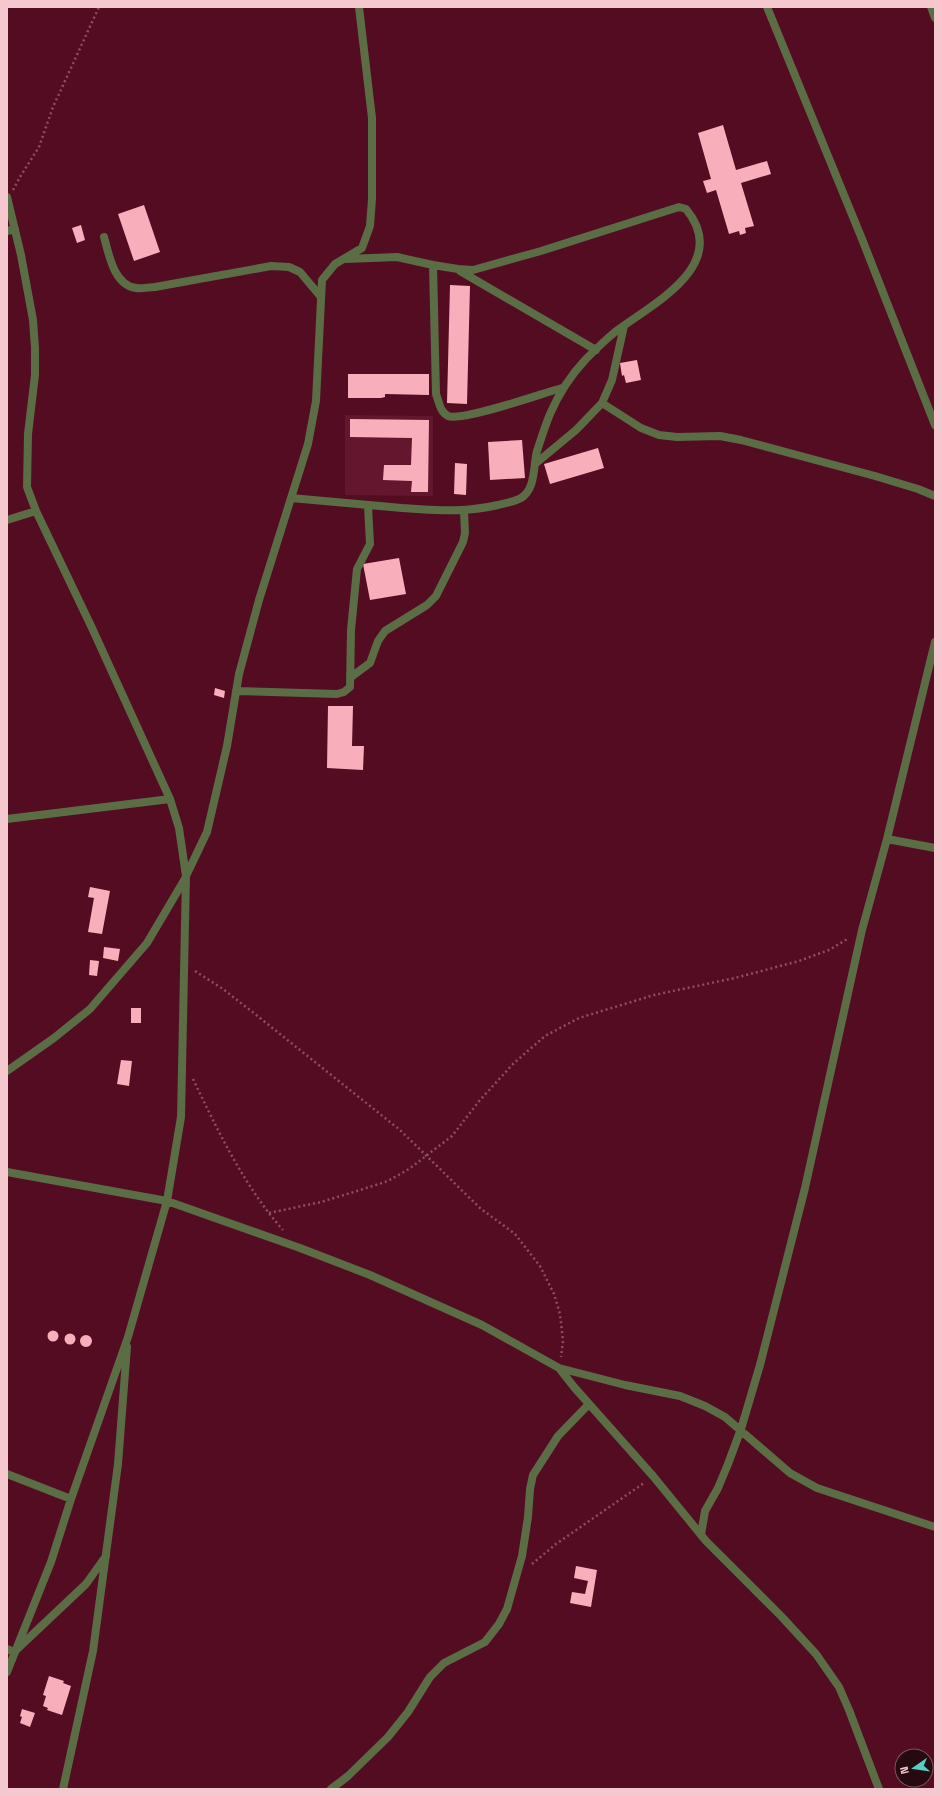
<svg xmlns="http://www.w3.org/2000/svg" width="942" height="1796" viewBox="0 0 942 1796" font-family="'Space Grotesk',sans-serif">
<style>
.built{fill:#64162e}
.building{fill:#f9afbb}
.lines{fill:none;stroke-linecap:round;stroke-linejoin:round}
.path{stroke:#8d5060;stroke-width:2.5;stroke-dasharray:2 3;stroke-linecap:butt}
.lane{stroke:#5a6d44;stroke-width:8}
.street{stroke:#5a6d44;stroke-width:8}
</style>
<rect width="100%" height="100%" fill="#530c22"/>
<path class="built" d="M 345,415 L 433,416 L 433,496 L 345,495 Z"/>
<path class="building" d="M 723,125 L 736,170 L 767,161 L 771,174 L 741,183 L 754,226 L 745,228 L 746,233 L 740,235 L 739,231 L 729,234 L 716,190 L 707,193 L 703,181 L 711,179 L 698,133 Z
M 144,205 L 160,252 L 134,261 L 118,214 Z
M 81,225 L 85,240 L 77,243 L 72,228 Z
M 450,285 L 470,286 L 467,404 L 447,403 Z
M 637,360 L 641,380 L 626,383 L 624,375 L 622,376 L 620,363 Z
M 348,374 L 429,374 L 429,395 L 385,394 L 385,397 L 381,398 L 348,398 Z
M 350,419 L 429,420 L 428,492 L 411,492 L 412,481 L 383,480 L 384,465 L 411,465 L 412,438 L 350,437 Z
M 522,440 L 525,478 L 490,480 L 488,442 Z
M 598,448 L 604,468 L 550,484 L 544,464 Z
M 455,463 L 467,464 L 466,495 L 454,494 Z
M 399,558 L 406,594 L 370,600 L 363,564 Z
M 215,688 L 225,691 L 224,698 L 214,695 Z
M 328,706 L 353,706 L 352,746 L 364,746 L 363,770 L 327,768 Z
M 90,887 L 110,891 L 102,934 L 88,932 L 94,898 L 88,897 Z
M 104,947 L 120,949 L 118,961 L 103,958 Z
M 90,960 L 99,961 L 97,976 L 89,975 Z
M 131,1008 L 141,1008 L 141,1023 L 131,1023 Z
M 121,1060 L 132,1061 L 129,1086 L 117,1084 Z
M47.5 1336a5.5 5.5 0 1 1 11 0a5.5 5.5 0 1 1-11 0Z
M64.5 1339a5.5 5.5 0 1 1 11 0a5.5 5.5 0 1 1-11 0Z
M80 1341a6 6 0 1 1 12 0a6 6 0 1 1-12 0Z
M 576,1566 L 597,1570 L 591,1607 L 570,1603 L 572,1592 L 585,1594 L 588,1581 L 574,1578 Z
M 49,1676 L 64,1681 L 63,1683 L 71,1686 L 62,1715 L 47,1710 L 48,1708 L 43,1706 L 46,1696 L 43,1695 Z
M 22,1709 L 35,1713 L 30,1727 L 20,1723 L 22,1717 L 20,1716 Z"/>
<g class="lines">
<path class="path" d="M 13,190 L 20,177 L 39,147 L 53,107 L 99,7
M 195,971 L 223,989 L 255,1014 L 400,1130 L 480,1208 L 515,1234 L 540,1266 L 554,1294 L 560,1314 L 563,1341 L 561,1357
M 193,1079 C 218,1131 244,1186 283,1230
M 269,1213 L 321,1202 L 357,1191 L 388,1181 L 409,1169 L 452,1136 L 480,1100 L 514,1063 L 545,1036 L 579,1018 L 654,995 L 735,978 L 799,961 L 829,950 L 849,938
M 532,1564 L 556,1544 L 644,1483"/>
<path class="lane" d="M 104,237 C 109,255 114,285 136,288 C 142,289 149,287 155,287 L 271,266 L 289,267 L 300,272 L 321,297
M 433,265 L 436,394 C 439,402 440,412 448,416 C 462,422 543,393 562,388
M 460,271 L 596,350
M 602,403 L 641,428 L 659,435 L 677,437 L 720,436 L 741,440 L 875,476 L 918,489 L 935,496
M 535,464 L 576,430 L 602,403 L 612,380 L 624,326
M 291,498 C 328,501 365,505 402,508 C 436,510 464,513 498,505 C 505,503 514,502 521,498 C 536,489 533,466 537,451 C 541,439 545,426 550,414 C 559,393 570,376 586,359 C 595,350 605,340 615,332 C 652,304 732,265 686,209 L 679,207 L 541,251 L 473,270 L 458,269 L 433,265 L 397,257 L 346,259
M 351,677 L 370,663 L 378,641 L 385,631 L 427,605 L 436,596 L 463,542 L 465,533 L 464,511
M 236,691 L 337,694 L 344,692 L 350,687 L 351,630 L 357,569 L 370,544 L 368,506
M 186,876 L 207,832 L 227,746 L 239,674 L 259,600 L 308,444 L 316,401 L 322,280 L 335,264 L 362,248 L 370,226 L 372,199 L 372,118 L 359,7"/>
<path class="street" d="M 767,7 L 862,239 L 935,425
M 931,7 L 935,18
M 7,197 L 21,255 L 33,320 L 35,348 L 35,375 L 28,434 L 27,487 L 36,511 L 92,628 L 170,799 L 179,828 L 186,876 L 181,1117 L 167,1201 L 128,1337 L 71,1499 L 51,1562 L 7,1672
M 7,231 L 15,229
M 7,520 L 36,511
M 7,819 L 170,799
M 887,839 L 935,848
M 7,1071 L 54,1038 L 90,1009 L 147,943 L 186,877
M 7,1172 L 167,1201 L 300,1248 L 370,1275 L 482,1325 L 559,1368 L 625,1385 L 680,1396 L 705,1406 L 725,1417 L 790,1473 L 817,1488 L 935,1527
M 559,1368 L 574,1387 L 653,1476 L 706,1541 L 781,1616 L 816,1654 L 839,1687 L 849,1710 L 879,1789
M 7,1474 L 71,1499
M 701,1535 L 705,1511 L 718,1488 L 728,1464 L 741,1429 L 760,1365 L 805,1188 L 862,930 L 887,839 L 935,642
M 7,1649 L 14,1652 L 86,1584 L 106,1556
M 63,1789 L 93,1651 L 118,1464 L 127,1347
M 331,1789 L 348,1776 L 388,1737 L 408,1712 L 430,1677 L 444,1663 L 485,1642 L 499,1624 L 507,1609 L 522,1556 L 528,1517 L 530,1489 L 533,1475 L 558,1436 L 589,1404"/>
</g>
<rect width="942" height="1796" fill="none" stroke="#f4c8ce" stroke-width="16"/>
<g transform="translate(914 1768) rotate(257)"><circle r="19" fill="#270910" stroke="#79555c"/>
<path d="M0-3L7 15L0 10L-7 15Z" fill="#55cec5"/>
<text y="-6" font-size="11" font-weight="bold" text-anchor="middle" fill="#f4c8ce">N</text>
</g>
</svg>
